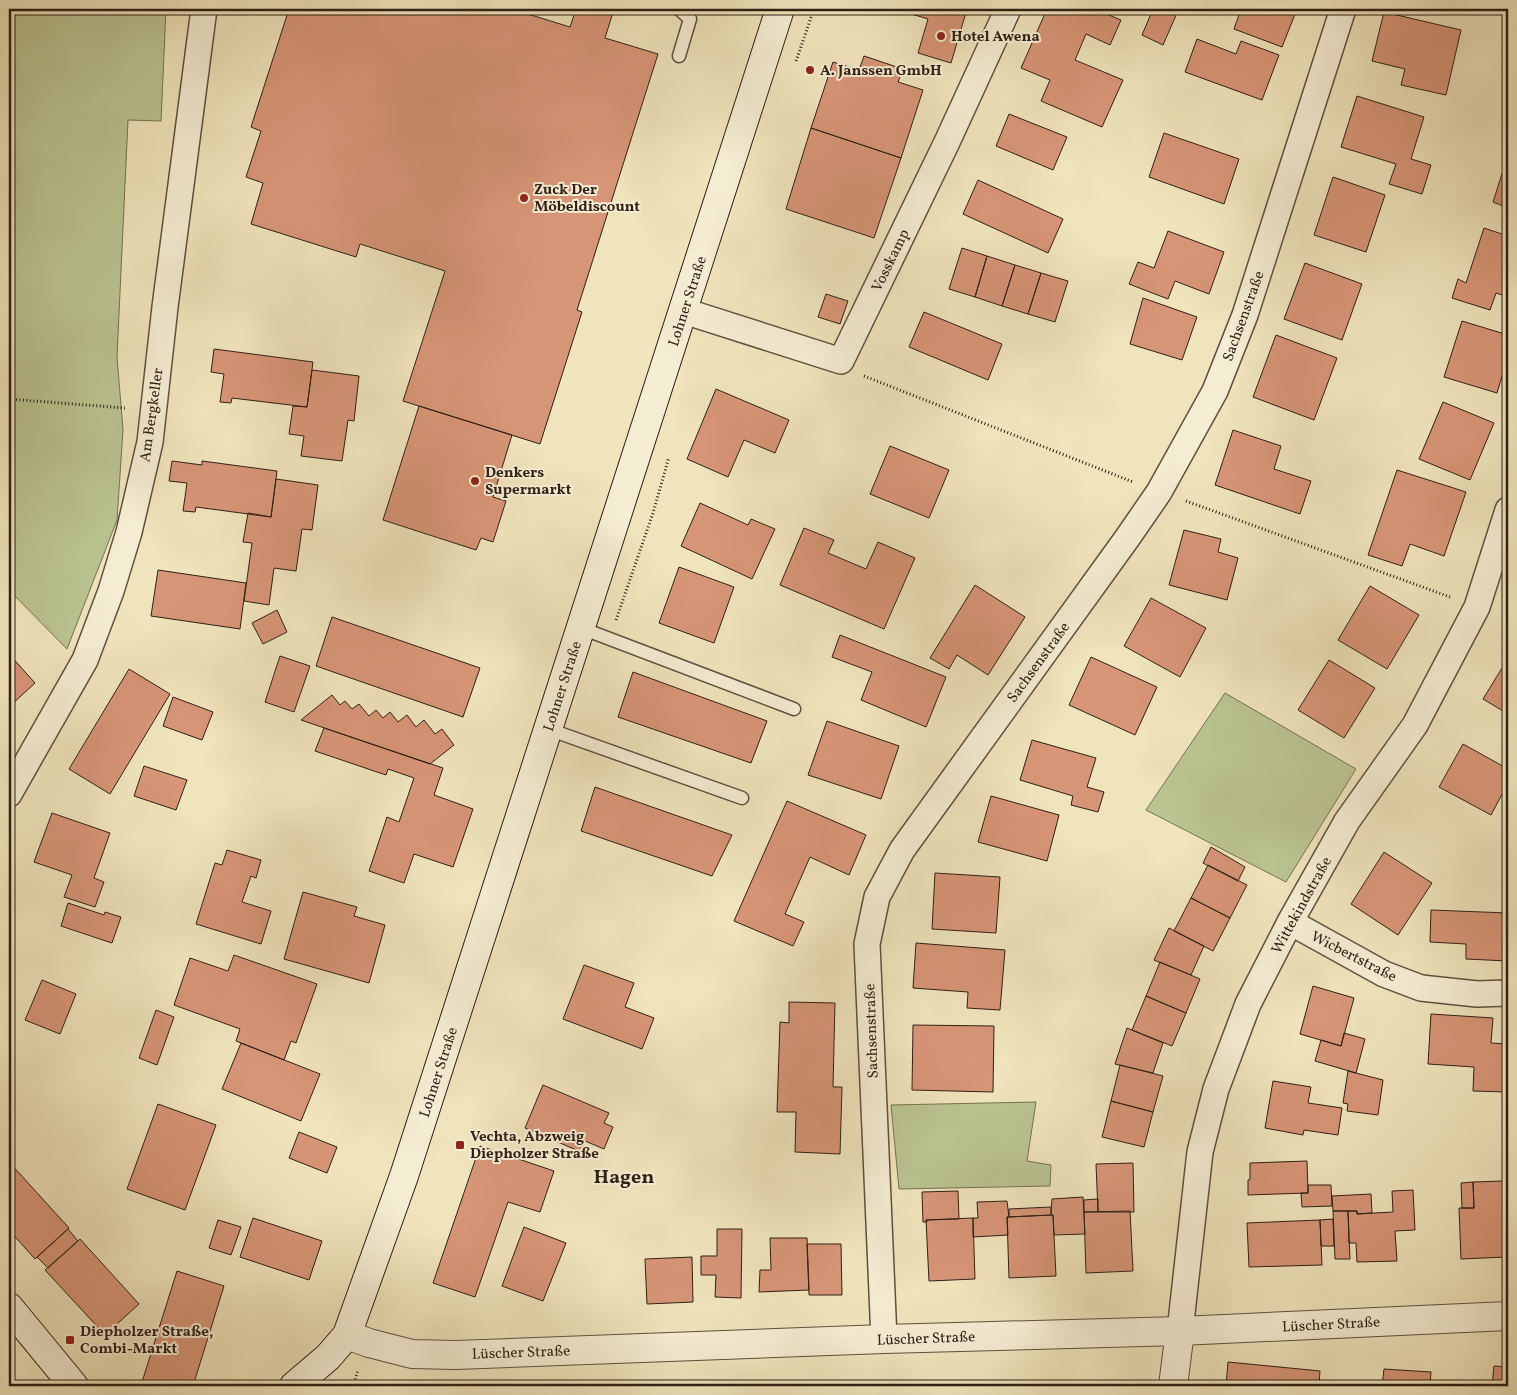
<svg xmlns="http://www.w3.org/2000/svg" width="1517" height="1395" viewBox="0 0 1517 1395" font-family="Vollkorn,serif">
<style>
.green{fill:#bac491;stroke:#747254}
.building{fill:#d79577;stroke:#2f1f16}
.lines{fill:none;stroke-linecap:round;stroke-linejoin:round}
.service-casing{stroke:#5f5040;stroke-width:15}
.minor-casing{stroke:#5f5040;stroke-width:28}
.tertiary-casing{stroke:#5f5040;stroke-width:30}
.secondary-casing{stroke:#2f1f16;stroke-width:30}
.path{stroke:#2f1f16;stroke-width:3;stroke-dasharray:1 2.5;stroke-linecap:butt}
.service{stroke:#f5edd3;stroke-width:12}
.minor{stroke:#f5edd3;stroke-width:25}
.tertiary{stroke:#f5edd3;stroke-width:28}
.secondary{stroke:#f5edd3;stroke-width:28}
.poi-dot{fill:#8f2418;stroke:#f5edd3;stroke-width:2}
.labels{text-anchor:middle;stroke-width:4;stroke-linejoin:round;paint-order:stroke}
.poi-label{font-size:15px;font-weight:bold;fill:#2f1f16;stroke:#f5edd3;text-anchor:start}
.street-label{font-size:15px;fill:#2f1f16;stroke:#f5edd3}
.district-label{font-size:20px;font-weight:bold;fill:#2f1f16;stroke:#f5edd3}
</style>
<rect width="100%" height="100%" fill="#f0e4bc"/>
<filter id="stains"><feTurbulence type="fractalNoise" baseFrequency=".004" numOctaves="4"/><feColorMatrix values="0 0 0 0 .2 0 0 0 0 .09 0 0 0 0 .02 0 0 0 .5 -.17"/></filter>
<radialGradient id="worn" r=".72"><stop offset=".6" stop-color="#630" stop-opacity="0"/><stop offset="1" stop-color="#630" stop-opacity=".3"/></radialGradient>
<path class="green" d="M 9,9 L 166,9 L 161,121 L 128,120 L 117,357 L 123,430 L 117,520 L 67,649 L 9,590 Z
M 1225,693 L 1356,769 L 1286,882 L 1146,810 Z
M 1036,1102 L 1027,1161 L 1051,1165 L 1050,1186 L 899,1189 L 891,1105 Z"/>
<path class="building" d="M 289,9 L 315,9 L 334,15 L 336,9 L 512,9 L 570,27 L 576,9 L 614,9 L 605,38 L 658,54 L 577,310 L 582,312 L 540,444 L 403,401 L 445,271 L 360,244 L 356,257 L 251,224 L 263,183 L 246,177 L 261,131 L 251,127 Z
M 895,9 L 967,9 L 951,63 L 918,53 L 928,19 Z
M 1047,9 L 1094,9 L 1121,20 L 1110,45 L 1086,34 L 1075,60 L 1123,80 L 1102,127 L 1041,101 L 1050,80 L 1021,68 Z
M 1153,9 L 1166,9 L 1177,13 L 1163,45 L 1142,35 Z
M 1241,9 L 1297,9 L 1282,47 L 1234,29 Z
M 1384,12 L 1461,30 L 1446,95 L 1401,85 L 1405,69 L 1372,61 Z
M 1197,39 L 1236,54 L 1241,41 L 1279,55 L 1262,100 L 1185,72 Z
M 864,56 L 903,69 L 898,82 L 923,90 L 901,158 L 811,128 L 833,62 L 859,70 Z
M 1357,96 L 1424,117 L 1411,159 L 1431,165 L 1422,194 L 1389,184 L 1396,164 L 1341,147 Z
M 1009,114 L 1067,137 L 1053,170 L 996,146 Z
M 811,128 L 901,158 L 874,238 L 786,209 Z
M 1164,133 L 1239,159 L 1224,204 L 1149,177 Z
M 1508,155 L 1508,208 L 1493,202 Z
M 1333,177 L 1385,195 L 1366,252 L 1314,235 Z
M 978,180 L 1063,219 L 1048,253 L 963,214 Z
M 1484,228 L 1508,236 L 1508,297 L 1496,293 L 1490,310 L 1452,298 L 1458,279 L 1466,283 Z
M 1168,231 L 1224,252 L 1209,294 L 1175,281 L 1168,299 L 1129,284 L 1138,262 L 1154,268 Z
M 962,248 L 987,256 L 975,297 L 949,289 Z
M 987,256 L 1015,265 L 1002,306 L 975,297 Z
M 1305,263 L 1362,284 L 1342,340 L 1284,319 Z
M 1015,265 L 1041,273 L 1028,314 L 1002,306 Z
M 1041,273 L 1068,281 L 1055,322 L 1028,314 Z
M 826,294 L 848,301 L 840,324 L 818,317 Z
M 1143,298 L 1197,317 L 1182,360 L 1130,344 Z
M 924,312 L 1002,344 L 988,380 L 909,347 Z
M 1462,321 L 1508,335 L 1508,356 L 1497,393 L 1444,377 Z
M 1276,335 L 1337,358 L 1314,420 L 1253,397 Z
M 214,349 L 313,362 L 307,407 L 232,398 L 231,403 L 220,402 L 224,374 L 211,372 Z
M 312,370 L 359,376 L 354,421 L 348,420 L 342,461 L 301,456 L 304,436 L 289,434 L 293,406 L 307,407 Z
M 716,389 L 789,420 L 775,453 L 744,440 L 728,477 L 687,459 Z
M 1443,402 L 1494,423 L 1470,480 L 1419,459 Z
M 419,406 L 512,435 L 493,497 L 506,501 L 493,542 L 481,538 L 476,550 L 383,520 Z
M 1233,430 L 1281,446 L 1274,469 L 1311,481 L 1300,514 L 1215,485 Z
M 890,446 L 949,470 L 929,518 L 870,494 Z
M 172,461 L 202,465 L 202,461 L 277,471 L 271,517 L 196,507 L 195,512 L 183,511 L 187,483 L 169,481 Z
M 1397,470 L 1466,492 L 1444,556 L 1410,544 L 1402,566 L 1368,555 Z
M 276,479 L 318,485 L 312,530 L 302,529 L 296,571 L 274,568 L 269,605 L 244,601 L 252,543 L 243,542 L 248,513 L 271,517 Z
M 700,503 L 748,525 L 751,519 L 775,529 L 752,579 L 681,546 Z
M 804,528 L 834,540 L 828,553 L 866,569 L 878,542 L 915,558 L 884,629 L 780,585 Z
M 1184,530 L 1221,539 L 1218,552 L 1238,558 L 1227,600 L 1169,585 Z
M 679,567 L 734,587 L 714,643 L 659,623 Z
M 158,570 L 246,583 L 240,629 L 151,616 Z
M 975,585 L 1025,617 L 988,675 L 957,655 L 949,669 L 930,658 Z
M 1370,586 L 1419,615 L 1387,669 L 1338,640 Z
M 1151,598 L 1206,628 L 1180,677 L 1124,646 Z
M 277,610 L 287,632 L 263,644 L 252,623 Z
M 332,617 L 480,668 L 463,717 L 316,666 Z
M 840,635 L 946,677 L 926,727 L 861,700 L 872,672 L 832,657 Z
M 9,654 L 35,683 L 9,707 Z
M 280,656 L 310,666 L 294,712 L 265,702 Z
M 1091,657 L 1157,687 L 1135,735 L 1069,705 Z
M 1329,660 L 1375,688 L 1344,738 L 1298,710 Z
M 1507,660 L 1508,661 L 1508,714 L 1483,699 Z
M 129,669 L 170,694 L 110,794 L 69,769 Z
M 633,672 L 767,721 L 751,763 L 618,717 Z
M 332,695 L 340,705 L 345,701 L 352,709 L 359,704 L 369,716 L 376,710 L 383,718 L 390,712 L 398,722 L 407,715 L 416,727 L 424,720 L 435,734 L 442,729 L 454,745 L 430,764 L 301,720 Z
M 173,697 L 213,712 L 202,740 L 163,726 Z
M 827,721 L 899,746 L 881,799 L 808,775 Z
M 324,728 L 443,768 L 434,795 L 473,809 L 453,867 L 414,854 L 404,883 L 369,871 L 387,817 L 399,822 L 414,778 L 388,769 L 386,775 L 315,751 Z
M 1032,740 L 1096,758 L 1087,787 L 1104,792 L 1098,812 L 1071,805 L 1073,796 L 1020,780 Z
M 1463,744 L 1508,769 L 1508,783 L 1491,815 L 1439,787 Z
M 144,766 L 187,780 L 176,810 L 134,796 Z
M 595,787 L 732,835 L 712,876 L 581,831 Z
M 991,796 L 1059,815 L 1047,861 L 978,842 Z
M 787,801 L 866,835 L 849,875 L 810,857 L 785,914 L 804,922 L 793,946 L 734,921 Z
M 52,813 L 110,833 L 94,878 L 104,882 L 95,907 L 64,897 L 72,875 L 34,862 Z
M 1211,847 L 1245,867 L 1238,881 L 1203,863 Z
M 227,850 L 261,860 L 256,878 L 251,876 L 242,902 L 271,911 L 261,944 L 196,924 L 215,863 L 222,865 Z
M 1384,852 L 1432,883 L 1398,935 L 1351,904 Z
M 1208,865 L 1247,885 L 1230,918 L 1191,898 Z
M 935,873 L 1000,877 L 996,933 L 932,929 Z
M 303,892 L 357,907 L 354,916 L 385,925 L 369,983 L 284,959 Z
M 1191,898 L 1230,918 L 1213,951 L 1174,931 Z
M 68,903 L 104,915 L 105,912 L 121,917 L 112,943 L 61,926 Z
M 1431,910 L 1508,913 L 1508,961 L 1466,959 L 1466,944 L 1430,942 Z
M 1169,928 L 1204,946 L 1191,975 L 1154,960 Z
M 916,943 L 1005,950 L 1000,1010 L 967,1008 L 968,992 L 913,988 Z
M 234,955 L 317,984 L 296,1043 L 291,1041 L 284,1060 L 236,1041 L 240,1029 L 174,1005 L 190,958 L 228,971 Z
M 1160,962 L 1200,979 L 1186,1013 L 1146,996 Z
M 584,965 L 634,983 L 625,1007 L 654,1018 L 642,1049 L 563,1019 Z
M 42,980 L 76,994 L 60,1034 L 25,1020 Z
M 1313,986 L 1354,998 L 1341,1046 L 1300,1034 Z
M 1146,996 L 1186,1013 L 1172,1046 L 1132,1030 Z
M 789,1002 L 835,1003 L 833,1087 L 842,1087 L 840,1154 L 795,1152 L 796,1112 L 777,1112 L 780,1022 L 789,1023 Z
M 156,1010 L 174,1017 L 157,1065 L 139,1058 Z
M 1431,1014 L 1493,1018 L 1491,1043 L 1508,1044 L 1506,1092 L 1473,1091 L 1474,1067 L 1428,1064 Z
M 913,1025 L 994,1026 L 993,1092 L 912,1090 Z
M 1127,1028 L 1163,1043 L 1153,1073 L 1115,1064 Z
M 1344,1033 L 1365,1039 L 1356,1073 L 1315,1061 L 1321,1040 L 1341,1046 Z
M 241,1043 L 320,1074 L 301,1121 L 222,1089 Z
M 1120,1065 L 1163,1076 L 1153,1112 L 1111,1101 Z
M 1348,1071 L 1383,1080 L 1378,1115 L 1347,1111 L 1348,1104 L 1343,1103 Z
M 1273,1081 L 1311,1087 L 1308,1103 L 1342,1108 L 1338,1135 L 1304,1130 L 1303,1135 L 1265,1128 Z
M 543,1085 L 609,1113 L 604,1123 L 613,1127 L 604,1149 L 585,1141 L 581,1152 L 525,1128 Z
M 1111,1101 L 1153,1112 L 1144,1147 L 1102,1137 Z
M 158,1104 L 216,1125 L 185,1210 L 127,1189 Z
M 299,1132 L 337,1147 L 327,1173 L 289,1158 Z
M 480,1146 L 554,1171 L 540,1212 L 508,1202 L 475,1297 L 433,1283 Z
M 1307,1161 L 1308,1193 L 1248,1195 L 1248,1180 L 1250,1179 L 1250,1163 Z
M 10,1163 L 69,1228 L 35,1259 L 9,1230 Z
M 1133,1163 L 1134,1212 L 1098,1212 L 1096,1164 Z
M 1508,1180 L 1508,1226 L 1505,1226 L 1503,1181 Z
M 1503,1181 L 1506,1257 L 1461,1259 L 1459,1208 L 1474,1208 L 1473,1182 Z
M 1473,1182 L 1474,1208 L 1462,1208 L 1461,1183 Z
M 1308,1185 L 1331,1185 L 1332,1206 L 1302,1207 L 1301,1193 L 1308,1193 Z
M 1413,1190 L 1415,1230 L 1395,1231 L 1397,1261 L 1357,1262 L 1356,1243 L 1349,1243 L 1348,1211 L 1357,1211 L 1357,1214 L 1393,1212 L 1392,1191 Z
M 958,1191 L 959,1219 L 926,1220 L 927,1222 L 923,1222 L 922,1192 Z
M 1371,1194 L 1372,1213 L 1357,1214 L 1357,1211 L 1333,1211 L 1332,1196 Z
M 1083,1197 L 1085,1234 L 1054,1235 L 1053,1215 L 1051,1215 L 1052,1199 Z
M 1098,1199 L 1098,1212 L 1084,1212 L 1084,1200 Z
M 1007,1201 L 1009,1217 L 1007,1217 L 1008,1235 L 973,1237 L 973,1218 L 978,1218 L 977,1202 Z
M 1051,1207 L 1051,1215 L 1009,1217 L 1009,1209 Z
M 1130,1211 L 1133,1271 L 1086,1273 L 1084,1212 Z
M 1333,1211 L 1348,1211 L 1350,1259 L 1335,1259 Z
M 1053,1215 L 1056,1276 L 1009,1278 L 1007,1217 Z
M 253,1218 L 322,1241 L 309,1280 L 240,1257 Z
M 973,1218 L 975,1279 L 929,1281 L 926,1220 Z
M 1333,1219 L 1334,1246 L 1321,1246 L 1320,1220 Z
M 218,1220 L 241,1227 L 231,1255 L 209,1248 Z
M 1320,1220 L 1322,1265 L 1249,1267 L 1247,1223 Z
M 524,1227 L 566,1243 L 543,1301 L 502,1286 Z
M 68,1229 L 78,1241 L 48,1268 L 37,1257 Z
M 717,1229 L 742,1229 L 741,1298 L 715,1297 L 716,1275 L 701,1275 L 701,1256 L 717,1256 Z
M 770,1238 L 807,1238 L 809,1290 L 759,1292 L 760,1270 L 771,1270 Z
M 80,1239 L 139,1304 L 105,1335 L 45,1270 Z
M 807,1244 L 841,1244 L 842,1295 L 809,1295 Z
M 692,1257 L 693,1302 L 647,1304 L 645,1259 Z
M 177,1271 L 224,1286 L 193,1386 L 157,1386 L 142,1382 Z
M 1228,1362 L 1320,1371 L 1319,1386 L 1226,1386 Z
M 1494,1366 L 1508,1367 L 1508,1386 L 1492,1386 Z
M 1384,1369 L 1431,1372 L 1430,1386 L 1382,1386 Z"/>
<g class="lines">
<g class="service-casing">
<path id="service" d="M 679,56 L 690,19 L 679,9
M 581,628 L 794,709
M 548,729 L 742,798"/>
</g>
<g class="minor-casing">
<path id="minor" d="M 684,311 L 841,361 L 947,142 L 1008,9
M 9,794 L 85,660 L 111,591 L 129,532 L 150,442 L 165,307 L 204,9
M 1290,922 L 1384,974 L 1421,988 L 1477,994 L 1508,993
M 1180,1331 L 1200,1152 L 1216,1089 L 1248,1004 L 1290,922 L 1347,821 L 1415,725 L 1477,607 L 1508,510
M 884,1339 L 867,944 L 877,897 L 902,850 L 1128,537 L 1159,492 L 1215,391 L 1245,315 L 1343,9"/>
</g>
<g class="tertiary-casing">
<path id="tertiary" d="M 347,1335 L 369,1343 L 412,1354 L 456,1355 L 884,1339 L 1180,1331 L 1508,1316
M 1173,1386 L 1180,1331"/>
</g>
<g class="secondary-casing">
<path id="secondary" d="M 9,1307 L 74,1386
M 294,1386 L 328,1357 L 347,1335 L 404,1176 L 780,9"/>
</g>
<path class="path" d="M 796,61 L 814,9
M 864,376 L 1133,482
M 9,399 L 125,408
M 1186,501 L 1450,597
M 616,620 L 653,513 L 669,457
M 353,1386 L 358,1370"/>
<use href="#service" class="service"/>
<use href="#minor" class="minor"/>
<use href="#tertiary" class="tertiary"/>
<use href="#secondary" class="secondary"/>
</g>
<g class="poi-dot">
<circle cx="941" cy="36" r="5"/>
<circle cx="810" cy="70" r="5"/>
<circle cx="524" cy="198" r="5"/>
<circle cx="475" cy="481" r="5"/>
<rect x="455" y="1140" width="10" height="10" rx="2.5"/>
<rect x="65" y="1335" width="10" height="10" rx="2.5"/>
</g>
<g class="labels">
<g class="poi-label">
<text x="951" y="41">Hotel Awena</text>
<text x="820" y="75">A. Janssen GmbH</text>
<text x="534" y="194">Zuck Der<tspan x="534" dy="17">Möbeldiscount</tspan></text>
<text x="485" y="477">Denkers<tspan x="485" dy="17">Supermarkt</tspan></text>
<text x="470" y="1141">Vechta, Abzweig<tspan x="470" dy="17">Diepholzer Straße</tspan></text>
<text x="80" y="1336">Diepholzer Straße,<tspan x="80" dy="17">Combi-Markt</tspan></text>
</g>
<g class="street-label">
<text transform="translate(890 260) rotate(-64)" y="5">Vosskamp</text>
<text transform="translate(687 301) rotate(-72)" y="5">Lohner Straße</text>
<text transform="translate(1243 316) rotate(-70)" y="5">Sachsenstraße</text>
<text transform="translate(151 415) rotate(-82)" y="5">Am Bergkeller</text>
<text transform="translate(1038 662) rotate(-54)" y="5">Sachsenstraße</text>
<text transform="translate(562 686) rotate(-72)" y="5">Lohner Straße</text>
<text transform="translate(1301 905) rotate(-61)" y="5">Wittekindstraße</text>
<text transform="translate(1354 956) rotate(27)" y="5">Wicbertstraße</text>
<text transform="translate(871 1031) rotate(-92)" y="5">Sachsenstraße</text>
<text transform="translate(438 1072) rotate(-72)" y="5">Lohner Straße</text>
<text transform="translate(1331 1324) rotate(-3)" y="5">Lüscher Straße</text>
<text transform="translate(926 1338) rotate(-2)" y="5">Lüscher Straße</text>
<text transform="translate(521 1352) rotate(-2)" y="5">Lüscher Straße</text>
</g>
<g class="district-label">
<text x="624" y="1183">Hagen</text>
</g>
</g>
<rect width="1517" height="1395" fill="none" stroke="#f0e4bc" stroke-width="30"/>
<rect x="10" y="10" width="1497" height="1375" fill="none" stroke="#2f1f16" stroke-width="2.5"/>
<rect x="15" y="15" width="1487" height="1365" fill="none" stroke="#2f1f16"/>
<rect width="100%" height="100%" filter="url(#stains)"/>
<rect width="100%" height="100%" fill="url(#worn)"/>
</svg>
